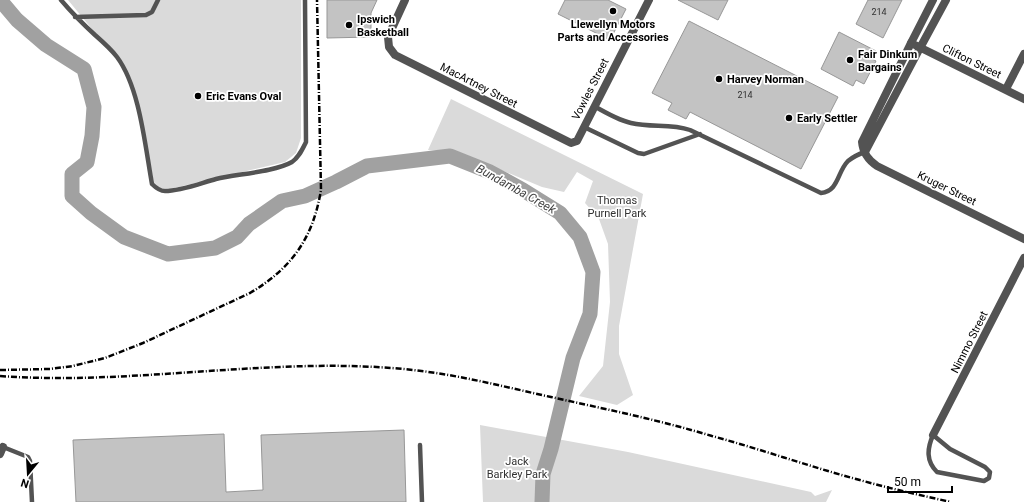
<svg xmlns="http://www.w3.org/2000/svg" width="1024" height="502" viewBox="0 0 1024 502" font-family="Roboto,sans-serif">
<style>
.green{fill:#dadada}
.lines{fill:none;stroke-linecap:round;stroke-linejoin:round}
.river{stroke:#a1a1a1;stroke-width:15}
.building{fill:#c3c3c3;stroke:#979797}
.service{stroke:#535353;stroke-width:4.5}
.minor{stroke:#535353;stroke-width:8}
.tertiary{stroke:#535353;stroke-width:8}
.rail{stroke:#000;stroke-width:2.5;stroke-dasharray:6 2 1 2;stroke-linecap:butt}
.poi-dot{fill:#000;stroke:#fff;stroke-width:1.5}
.labels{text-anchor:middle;stroke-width:3.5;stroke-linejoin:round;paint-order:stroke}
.number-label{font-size:9px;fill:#313131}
.poi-label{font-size:11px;font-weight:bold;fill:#000;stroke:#fff;text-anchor:start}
.street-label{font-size:11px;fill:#000;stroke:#fff}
.park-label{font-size:11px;fill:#313131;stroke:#fff}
.water-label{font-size:12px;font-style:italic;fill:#424242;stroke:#fff}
</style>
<rect width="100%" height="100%" fill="#fff"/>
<path class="green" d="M 68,0 L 301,0 L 301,138 L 296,153 L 285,162 L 170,189 L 160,188 L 154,183 L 140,113 L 125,69 Z
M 451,99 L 643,194 L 619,326 L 619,354 L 633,395 L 617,405 L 579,396 L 603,366 L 610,302 L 608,244 L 599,219 L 585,203 L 593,181 L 577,172 L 564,192 L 542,187 L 458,152 L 428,150 Z
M 480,425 L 628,452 L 811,492 L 815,496 L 832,490 L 826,502 L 483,502 Z"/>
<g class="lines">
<path class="river" d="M 0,0 L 17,20 L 46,45 L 84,69 L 94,107 L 92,136 L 87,162 L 72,174 L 72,196 L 91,213 L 124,237 L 168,254 L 215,248 L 237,237 L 249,224 L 282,201 L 305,196 L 336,182 L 367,166 L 450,156 L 490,172 L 523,190 L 560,213 L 580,237 L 593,272 L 590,314 L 573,358 L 551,449 L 543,474 L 542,502"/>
</g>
<path class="building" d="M 327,0 L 377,0 L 371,13 L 371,37 L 327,38 Z
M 565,0 L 608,0 L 626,9 L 610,40 L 558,14 Z
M 678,0 L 728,0 L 718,20 Z
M 868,0 L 902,0 L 883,38 L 856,24 Z
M 689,21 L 838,97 L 801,169 L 690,112 L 686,119 L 668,110 L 672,103 L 652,93 Z
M 839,32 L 876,51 L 872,59 L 876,61 L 864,84 L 856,80 L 853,86 L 821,69 Z
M 404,430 L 406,502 L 76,502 L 73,440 L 224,434 L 226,492 L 263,490 L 261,435 Z"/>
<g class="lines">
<path class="service" d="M 61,0 C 72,13 83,24 95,35 C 103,42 111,49 117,57 C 140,88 145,146 152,184 C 156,188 160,191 165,191 C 181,191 201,183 216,179 C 237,174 274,172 292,162 C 299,157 302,150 306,142 L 305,0
M 75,17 L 146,15 L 152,12 L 158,0
M 594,106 C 606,113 618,120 631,123 C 652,128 670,123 690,130 L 821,193 C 839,191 837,172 848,161 C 853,157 859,154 865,152
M 584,127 L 638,153 L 644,154 L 700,134
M 933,435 L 950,449 L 985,467 L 990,472 L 989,478 L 984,481 L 937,472 C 926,461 927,449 933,435 Z
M 420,445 L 422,502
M 3,447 L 28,457 L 30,461 L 32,502"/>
<path class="minor" d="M 405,0 L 388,37 L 389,47 L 395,55 L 571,143 L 577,141 L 649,0
M 911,43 L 862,142 C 863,153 868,160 877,166 L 1024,239
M 1006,89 L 1024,54
M 865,152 L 920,48
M 933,435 L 1024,258
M 0,454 L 3,447"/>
<path class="tertiary" d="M 933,0 L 911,43 L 1024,99
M 920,48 L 946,0"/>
<path class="rail" d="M 0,370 L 50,369 L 73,366 L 105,358 L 143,343 L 250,293 C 292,268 313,238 321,190 L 317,0
M 0,376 C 137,386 277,355 413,370 C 460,375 505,387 551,397 C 605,409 659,420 712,436 C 760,449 808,466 856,479 C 888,488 919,495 951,502"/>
</g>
<g class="poi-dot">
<circle cx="613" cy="11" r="4"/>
<circle cx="349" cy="25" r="4"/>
<circle cx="850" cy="60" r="4"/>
<circle cx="719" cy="79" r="4"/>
<circle cx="198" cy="96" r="4"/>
<circle cx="789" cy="118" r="4"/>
</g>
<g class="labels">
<g class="number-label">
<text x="879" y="15">214</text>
<text x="745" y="98">214</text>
</g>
<g class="poi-label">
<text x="357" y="23">Ipswich<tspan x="357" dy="13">Basketball</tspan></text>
<text x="613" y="28" text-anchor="middle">Llewellyn Motors<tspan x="613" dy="13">Parts and Accessories</tspan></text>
<text x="858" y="58">Fair Dinkum<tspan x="858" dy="13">Bargains</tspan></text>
<text x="727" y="83">Harvey Norman</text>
<text x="206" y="100">Eric Evans Oval</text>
<text x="797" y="122">Early Settler</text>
</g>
<g class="street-label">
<text transform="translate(972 61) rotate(26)" y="4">Clifton Street</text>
<text transform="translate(479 85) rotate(27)" y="4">MacArtney Street</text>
<text transform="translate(590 89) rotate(-63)" y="4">Vowles Street</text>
<text transform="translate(947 188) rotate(26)" y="4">Kruger Street</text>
<text transform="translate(969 342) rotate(-63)" y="4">Nimmo Street</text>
</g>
<g class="park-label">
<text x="617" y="204">Thomas<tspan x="617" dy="13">Purnell Park</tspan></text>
<text x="517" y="465">Jack<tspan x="517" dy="13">Barkley Park</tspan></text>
</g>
<g class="water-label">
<text transform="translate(516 189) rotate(29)" y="4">Bundamba Creek</text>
</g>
</g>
<g transform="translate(28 474) rotate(198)" stroke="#ffffff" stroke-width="3" paint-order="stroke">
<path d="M0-3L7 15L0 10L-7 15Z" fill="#000000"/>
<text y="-6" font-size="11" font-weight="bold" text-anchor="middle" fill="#000000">N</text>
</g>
<path d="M888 486v6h64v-6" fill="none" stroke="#000000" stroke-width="2"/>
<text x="894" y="486" font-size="12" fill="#000000" stroke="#ffffff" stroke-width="3" paint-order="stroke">50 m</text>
</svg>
